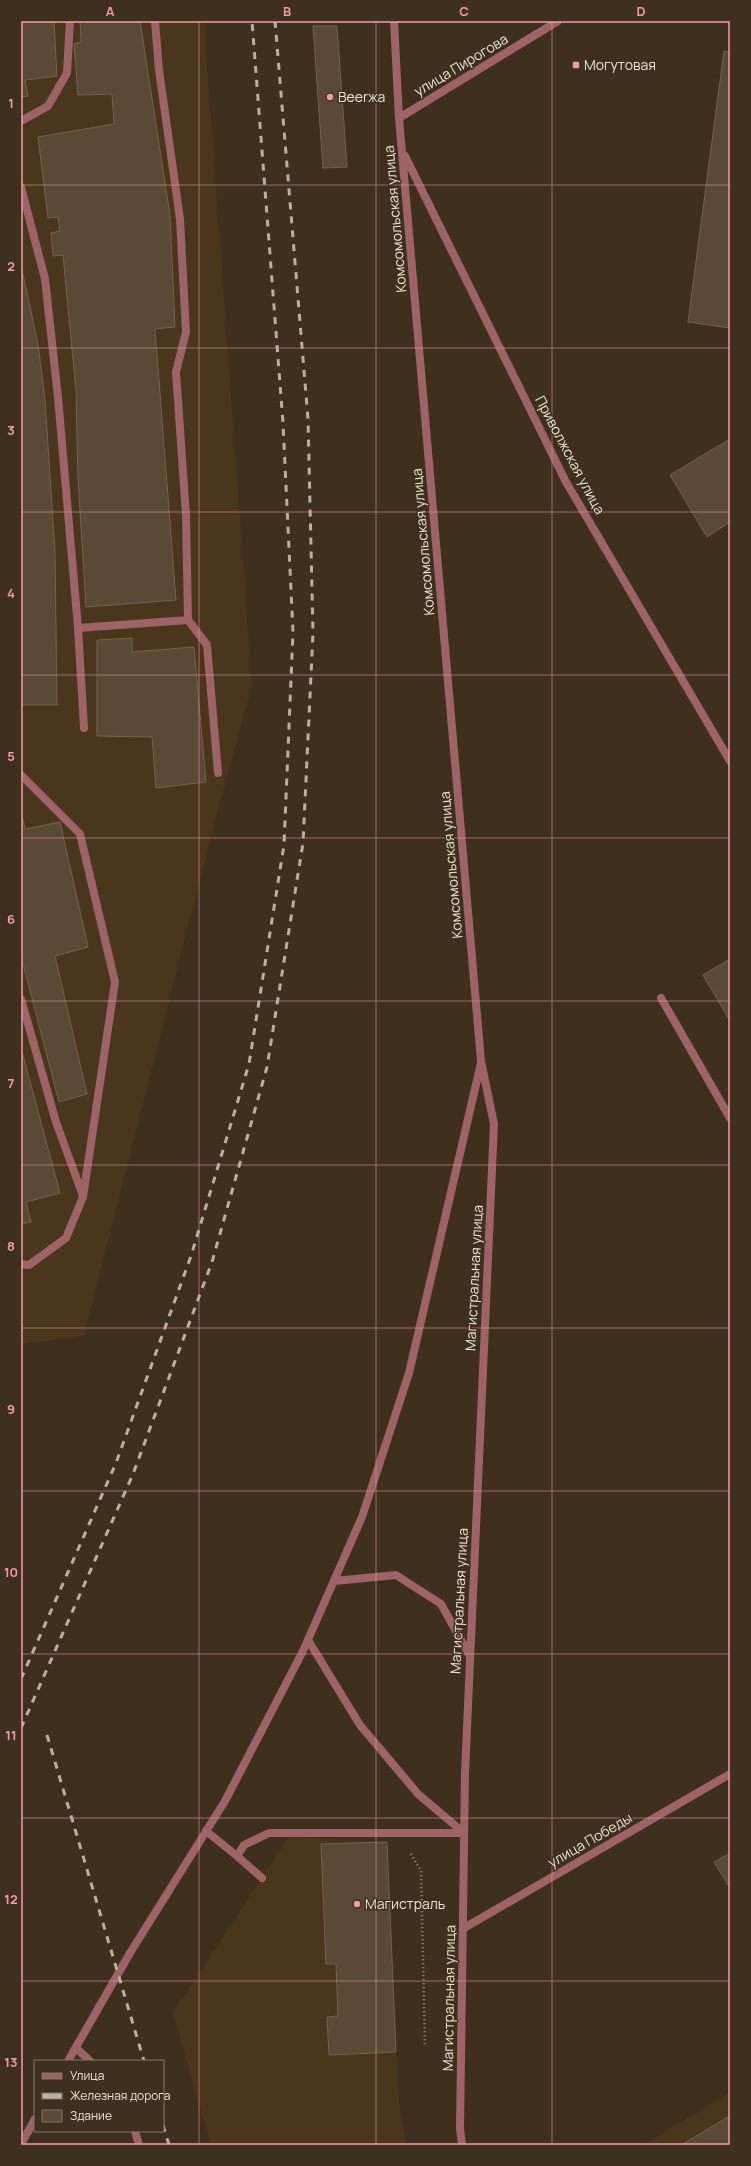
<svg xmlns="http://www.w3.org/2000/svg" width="751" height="2166" viewBox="0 0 751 2166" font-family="Manrope,sans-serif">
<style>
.built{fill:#49361d}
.building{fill:#594935;stroke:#74634e}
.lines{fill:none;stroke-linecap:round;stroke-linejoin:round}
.path{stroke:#9a8d7f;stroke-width:2.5;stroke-dasharray:1 3;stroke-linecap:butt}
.service{stroke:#9d6366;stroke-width:8}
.minor{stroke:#9d6366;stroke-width:8}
.rail{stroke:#baafa1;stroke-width:3;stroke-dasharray:7 7;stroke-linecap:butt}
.grid{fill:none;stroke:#f39aa8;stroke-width:1;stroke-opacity:0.55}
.poi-dot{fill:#f39aa8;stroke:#3f301d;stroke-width:1.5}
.labels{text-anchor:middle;stroke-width:3;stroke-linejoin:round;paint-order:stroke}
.street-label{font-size:14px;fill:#ebe1d6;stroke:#3f301d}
.poi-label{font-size:14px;fill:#ebe1d6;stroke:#3f301d;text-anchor:start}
.neatline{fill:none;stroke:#f39aa8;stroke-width:1.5}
.grid-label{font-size:13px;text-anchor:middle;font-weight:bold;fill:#f39aa8}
</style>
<rect width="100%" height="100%" fill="#3f301d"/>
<path class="built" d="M 21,21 L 204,21 L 252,686 L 210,840 L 84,1336 L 21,1344 Z
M 289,1837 L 387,1842 L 396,2052 L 400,2110 L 407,2145 L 211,2145 L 173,2013 Z
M 730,2093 L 730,2145 L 643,2145 Z"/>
<path class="building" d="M 21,21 L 54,21 L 57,76 L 25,80 L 28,96 L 21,97 Z
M 80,21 L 140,21 L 170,215 L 175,327 L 155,329 L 176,600 L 86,607 L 78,479 L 76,391 L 63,255 L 53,256 L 51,233 L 60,231 L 58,217 L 48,218 L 38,137 L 114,124 L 112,94 L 78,95 L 74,44 L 81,42 Z
M 313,26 L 337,26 L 347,167 L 323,168 Z
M 724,51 L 730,52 L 730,328 L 688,322 Z
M 21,265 L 38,344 L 45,400 L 55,551 L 57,705 L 21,705 Z
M 730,439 L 730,522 L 707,537 L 670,475 Z
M 132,638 L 132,652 L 194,647 L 206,782 L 156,788 L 152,737 L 97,736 L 97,640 Z
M 21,811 L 25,829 L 60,822 L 88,947 L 55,956 L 87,1094 L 59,1102 L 21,956 Z
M 730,959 L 730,1021 L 703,975 Z
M 21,1048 L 60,1193 L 26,1202 L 31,1222 L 21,1224 Z
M 387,1842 L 396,2052 L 329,2055 L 327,2017 L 338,2016 L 336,1964 L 326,1964 L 321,1844 Z
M 730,1853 L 730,1888 L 714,1862 Z
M 730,2116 L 730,2145 L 681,2145 Z"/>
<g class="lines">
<path class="path" d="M 411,1854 L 421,1871 L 425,2047"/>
<path class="service" d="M 21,121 L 48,106 L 67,73 L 70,21
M 21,187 L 45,279 L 58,397 L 78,628
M 188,620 L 207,645 L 218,773
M 84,728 L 78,628 L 188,620 L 186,515 L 176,372 L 186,332 L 180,219 L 159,70 L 155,21
M 21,775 L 80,834 L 115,982 L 83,1197 L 66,1238 L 29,1265 L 21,1264
M 661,998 L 730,1118
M 21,999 L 56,1122 L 83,1196
M 206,1831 L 237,1856
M 262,1878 L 237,1856 L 244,1845 L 269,1833 L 464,1833
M 76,2048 L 90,2061
M 135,2131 L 139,2145"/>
<path class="minor" d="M 394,21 L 399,118 L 481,1061 L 494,1124 L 465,1773 L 460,2129 L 462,2145
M 399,118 L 558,21
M 405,156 L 566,482 L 730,761
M 334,1581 L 396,1575 L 441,1604 L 470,1656
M 308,1640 L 360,1725 L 418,1794 L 464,1833
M 464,1928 L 730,1774
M 68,2061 L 130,1953 L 225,1801 L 303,1651 L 362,1517 L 409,1373 L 481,1063
M 21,2144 L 35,2119"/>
<path class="rail" d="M 21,1679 L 116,1463 L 191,1256 L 249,1064 L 284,845 L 293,632 L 283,423 L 252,21
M 21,1728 L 133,1474 L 212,1262 L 267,1067 L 303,843 L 313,633 L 308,419 L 275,21
M 47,1735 L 144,2061
M 163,2125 L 169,2145"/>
</g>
<path class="grid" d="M 199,21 L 199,2145M 376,21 L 376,2145M 552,21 L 552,2145M 21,185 L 730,185M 21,348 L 730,348M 21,512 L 730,512M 21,675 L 730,675M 21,838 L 730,838M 21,1001 L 730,1001M 21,1165 L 730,1165M 21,1328 L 730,1328M 21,1491 L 730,1491M 21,1654 L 730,1654M 21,1818 L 730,1818M 21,1981 L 730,1981"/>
<g class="poi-dot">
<rect x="572" y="61" width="8" height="8" rx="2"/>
<circle cx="330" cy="97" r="4"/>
<circle cx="357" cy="1904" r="4"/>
</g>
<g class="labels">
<g class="street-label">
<text transform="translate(461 65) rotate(-31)" y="5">улица Пирогова</text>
<text transform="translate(395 219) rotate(-95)" y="5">Комсомольская улица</text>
<text transform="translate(570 455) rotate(62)" y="5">Приволжская улица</text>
<text transform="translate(423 542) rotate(-95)" y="5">Комсомольская улица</text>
<text transform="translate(451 865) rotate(-95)" y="5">Комсомольская улица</text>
<text transform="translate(474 1278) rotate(-87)" y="5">Магистральная улица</text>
<text transform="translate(459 1601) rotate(-87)" y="5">Магистральная улица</text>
<text transform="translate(590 1840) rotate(-30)" y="5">улица Победы</text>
<text transform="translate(449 1998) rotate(-89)" y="5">Магистральная улица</text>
</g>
<g class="poi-label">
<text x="584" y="70">Могутовая</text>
<text x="338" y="102">Beerжа</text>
<text x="365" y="1909">Магистраль</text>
</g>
</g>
<rect width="751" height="2166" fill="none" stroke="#3f301d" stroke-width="44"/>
<rect x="34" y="2060" width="130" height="72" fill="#3f301d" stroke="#847767"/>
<rect x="42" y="2073" width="20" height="6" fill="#9d6366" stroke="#847767"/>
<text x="70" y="2080" font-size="12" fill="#ebe1d6">Улица</text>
<rect x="42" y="2093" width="20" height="6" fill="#baafa1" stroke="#847767"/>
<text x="70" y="2100" font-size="12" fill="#ebe1d6">Железная дорога</text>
<rect x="42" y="2110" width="20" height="12" fill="#594935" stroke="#847767"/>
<text x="70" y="2120" font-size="12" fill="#ebe1d6">Здание</text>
<rect x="22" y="22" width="707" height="2122" class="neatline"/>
<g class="grid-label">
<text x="110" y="16">A</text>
<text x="287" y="16">B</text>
<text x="464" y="16">C</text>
<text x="641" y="16">D</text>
<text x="11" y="108">1</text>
<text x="11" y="271">2</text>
<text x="11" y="435">3</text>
<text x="11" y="598">4</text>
<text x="11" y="761">5</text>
<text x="11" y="924">6</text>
<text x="11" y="1088">7</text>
<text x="11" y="1251">8</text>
<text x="11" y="1414">9</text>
<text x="11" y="1577">10</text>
<text x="11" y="1740">11</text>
<text x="11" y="1904">12</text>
<text x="11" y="2067">13</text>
</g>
</svg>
